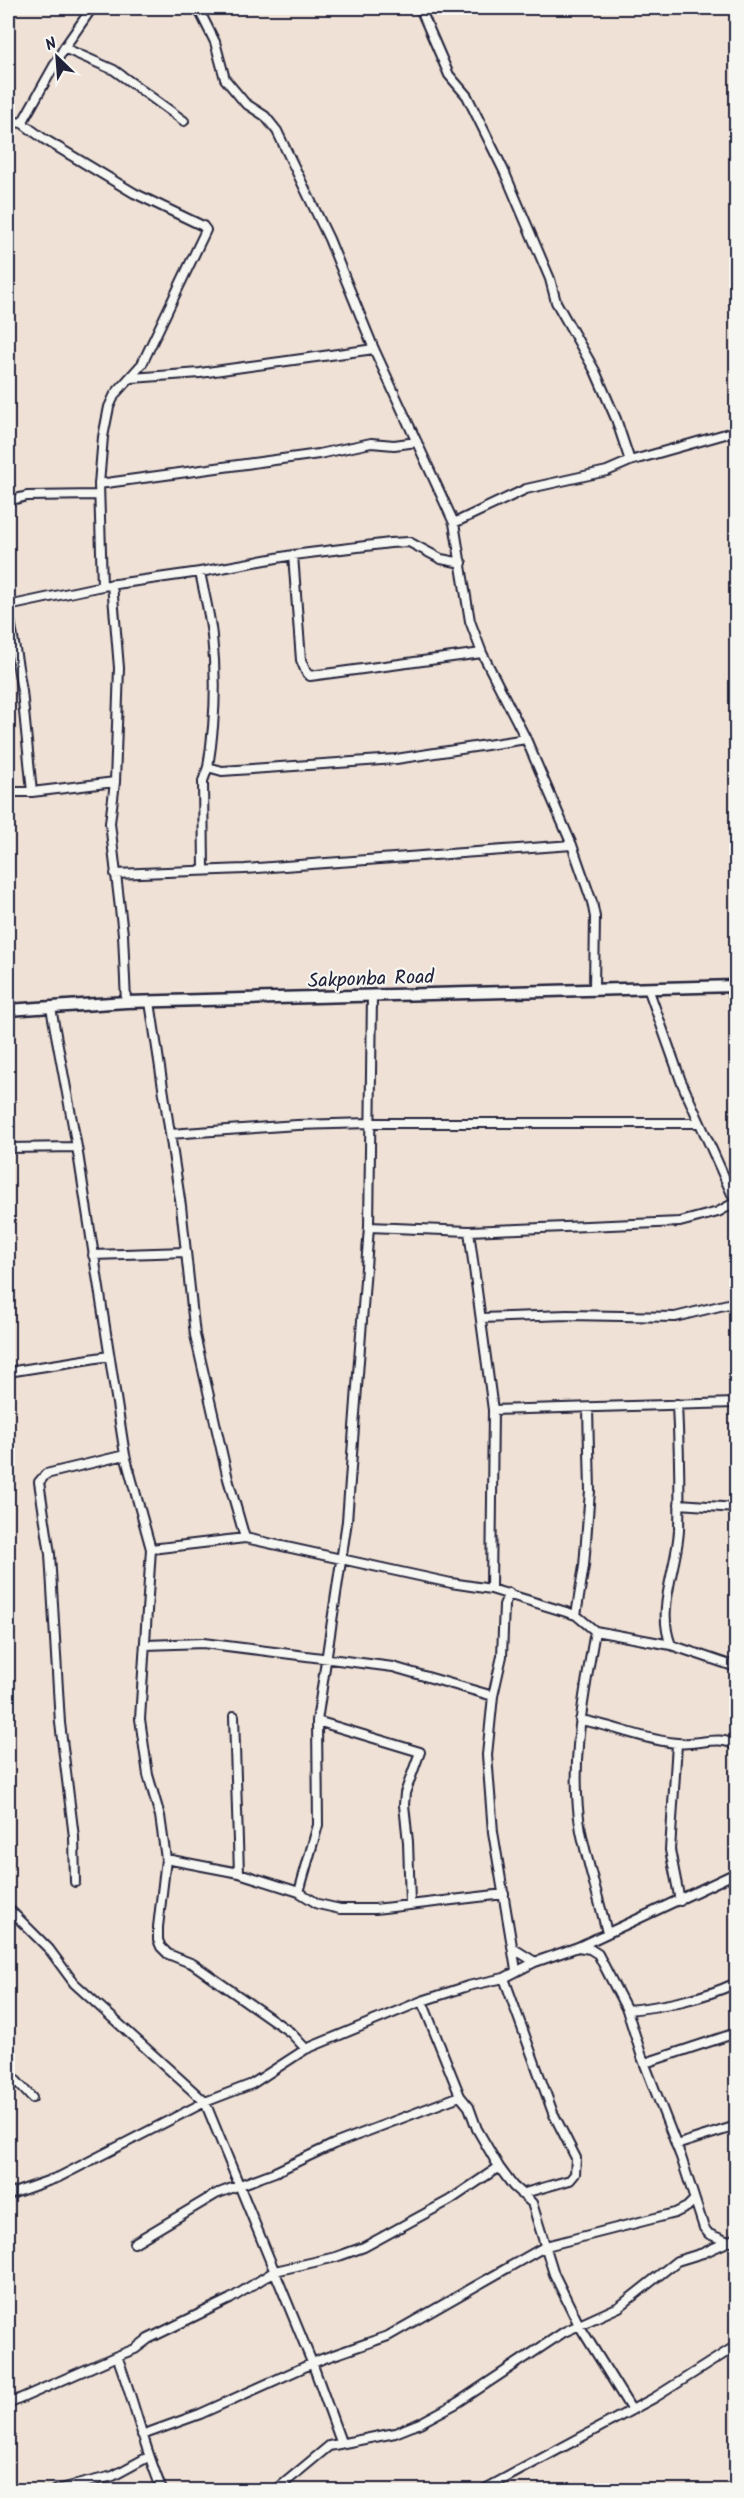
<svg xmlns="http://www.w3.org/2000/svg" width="744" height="2498" viewBox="0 0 744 2498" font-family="Kalam,sans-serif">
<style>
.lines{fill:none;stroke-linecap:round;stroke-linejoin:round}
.street-casing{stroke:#22223b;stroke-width:12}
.secondary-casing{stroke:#22223b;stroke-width:15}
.street{stroke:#f6f6f2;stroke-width:8}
.secondary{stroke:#f6f6f2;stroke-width:10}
.labels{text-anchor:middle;stroke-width:4.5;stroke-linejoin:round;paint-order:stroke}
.street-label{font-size:20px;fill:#22223b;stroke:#f6f6f2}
</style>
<rect width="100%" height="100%" fill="#efe1d5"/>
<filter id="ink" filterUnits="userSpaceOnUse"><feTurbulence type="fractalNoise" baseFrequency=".0167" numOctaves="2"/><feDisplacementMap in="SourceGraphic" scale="12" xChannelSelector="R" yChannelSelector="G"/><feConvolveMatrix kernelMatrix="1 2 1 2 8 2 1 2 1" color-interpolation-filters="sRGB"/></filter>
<g filter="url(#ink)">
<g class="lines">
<g class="street-casing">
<path id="street" d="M 198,8 L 215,42 L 225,79 L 245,103 L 265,116 L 277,131 L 329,239 L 374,349 L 454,523 L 470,621 L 482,653 L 526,739 L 572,845 L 592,902 L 595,917 L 594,988
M 420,8 L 449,75 L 467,96 L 504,171 L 550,279 L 556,302 L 595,371 L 616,419 L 630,461
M 64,48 L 114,70 L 184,121
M 8,121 L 22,123 L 44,139 L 134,193 L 203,226 L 206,230 L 142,364 L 115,394 L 109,407 L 103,437 L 99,484 L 102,586
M 22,123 L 64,48 L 92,8
M 132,378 L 200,373 L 374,349
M 99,484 L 319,454 L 371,443 L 394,445 L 417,442
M 8,501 L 27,496 L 99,495
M 454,523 L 526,489 L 607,471 L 630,461 L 736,431
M 293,555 L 301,660 L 306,672 L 310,676 L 482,653
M 200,572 C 204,593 210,615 212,636 C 217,680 215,724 208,767 L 222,771 L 396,759 L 526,739
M 112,584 L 119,668 L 115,782 L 110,823 L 123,934 L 126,1002
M 8,606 L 102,586 L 200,572 L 293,555 L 390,543 L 409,542 L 441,559 L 462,563
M 8,608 L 22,691 L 32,792 L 8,792
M 32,792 L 115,782
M 204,870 L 203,781 L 208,767
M 115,874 L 245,869 L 572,845
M 729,986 L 736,1003
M 648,988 L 681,1081 L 736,1203
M 150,1002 L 181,1206 L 195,1335 L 228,1479 L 245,1538
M 51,1008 L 77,1147 L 125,1455 L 151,1549 L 140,1719 L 148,1775 L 160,1816 L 166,1859
M 170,1134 L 297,1125 L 370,1123 L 699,1123
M 8,1148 L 77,1147
M 369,1227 L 469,1231 L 680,1222 L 718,1212 L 736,1202
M 93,1255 L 186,1252
M 481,1318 L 567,1315 L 675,1317 L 736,1302
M 8,1372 L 109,1356
M 493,1410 L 736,1403
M 679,1504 L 736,1508
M 151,1549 L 245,1538 L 451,1583 L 491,1589 L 493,1410 L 469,1231
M 491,1589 L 576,1615 L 595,1631 L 671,1645 L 736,1667
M 509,1593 L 504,1605 L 502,1656 L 493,1696 L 487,1755 L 493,1832 L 516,1970
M 576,1615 L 584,1566 L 590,1491 L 588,1409
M 595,1631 C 584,1696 569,1764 581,1831 C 588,1865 599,1899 607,1933
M 146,1645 L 203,1643 L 393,1667 L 493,1696
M 671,1645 C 656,1608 677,1568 679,1530 C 680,1488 679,1446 677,1404
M 234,1716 L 239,1873
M 580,1720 C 613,1725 643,1740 677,1743 C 696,1746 720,1734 736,1746
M 317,1721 L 420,1752 L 405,1793 L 404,1805 L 408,1842 L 410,1903
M 677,1744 L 670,1850 L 680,1901
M 75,1882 L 74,1837 L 60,1723 L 50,1554 L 39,1482 L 46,1474 L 125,1455
M 299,1892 L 318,1825 L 317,1721 L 347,1521 L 369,1227 L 372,996
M 8,1908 L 49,1949 L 74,1983 L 205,2102 L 313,2365 L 341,2442
M 578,1947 L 590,1949 L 598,1954 L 627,2010 L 642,2057 L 681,2157 L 704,2228 L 709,2234 L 726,2241
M 514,1949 L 535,1962
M 504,1978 L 553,2113 L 576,2158 L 575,2174 L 570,2180 L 521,2194
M 422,2001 L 460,2096 L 469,2107 L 477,2129 L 499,2167 L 513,2186 L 532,2203 L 554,2274 L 579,2325 L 631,2409
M 627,2010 C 663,2007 704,1998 736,1983
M 306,2049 L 290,2032 L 193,1964 L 168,1954 L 161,1947 L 158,1940 L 158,1927 L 166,1859 L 239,1873 L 299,1892 L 318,1904 L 340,1909 L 375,1909 L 504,1894
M 645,2063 L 736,2033
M 8,2072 L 32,2098
M 676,2145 L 736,2126
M 8,2195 L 59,2177 L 205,2102 L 252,2084 L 306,2049 L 422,2001 L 468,1986 L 504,1978 L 535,1962 L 578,1947 L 736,1873
M 134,2243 L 216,2194 L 275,2172 L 334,2144 L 460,2096
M 8,2404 L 117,2356
M 142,2435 L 200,2414 L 322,2359 L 388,2336 L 546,2246 L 675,2213 L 687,2207 L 693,2201
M 56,2490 L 113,2476 L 148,2457
M 162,2490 C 144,2447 134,2401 117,2356 L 135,2349 L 148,2339 L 230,2299 L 275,2271 L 336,2257 L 364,2247 L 450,2200 L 499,2167
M 276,2490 L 329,2446 L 395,2433 L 420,2423 L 457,2403 L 564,2332 L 619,2307 L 677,2261 L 703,2253 L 736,2238
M 483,2490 L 654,2398 L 736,2346"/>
</g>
<g class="secondary-casing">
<path id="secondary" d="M 8,1010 L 126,1002 L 736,986"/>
</g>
<use href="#street" class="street"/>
<use href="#secondary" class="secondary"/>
</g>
</g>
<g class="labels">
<g class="street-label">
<text transform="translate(371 978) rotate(-2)" y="7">Sakponba Road</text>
</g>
</g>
<rect width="744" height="2498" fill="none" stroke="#f6f6f2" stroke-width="30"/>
<rect x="15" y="15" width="714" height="2468" fill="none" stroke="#22223b" stroke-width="2" filter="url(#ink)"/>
<g transform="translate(57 57) rotate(335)" stroke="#f6f6f2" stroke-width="4.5" paint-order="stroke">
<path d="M0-4.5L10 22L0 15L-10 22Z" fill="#22223b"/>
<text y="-9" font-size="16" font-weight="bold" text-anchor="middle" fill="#22223b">N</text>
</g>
</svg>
